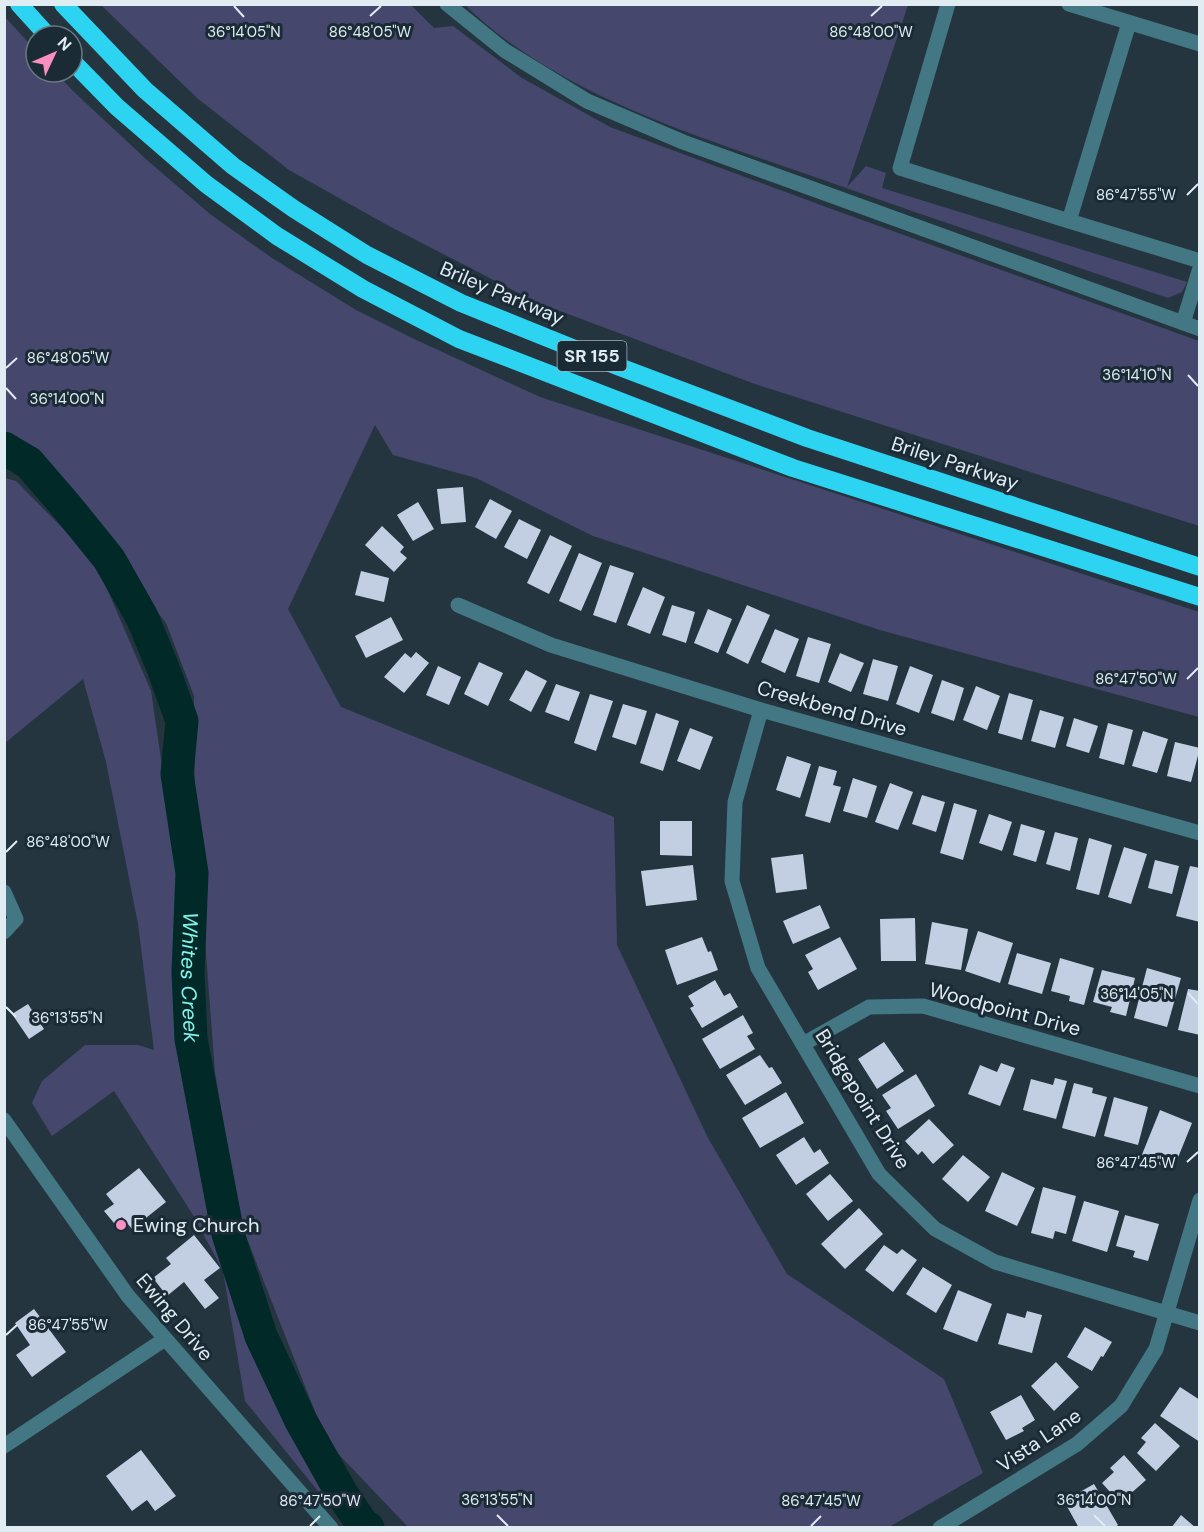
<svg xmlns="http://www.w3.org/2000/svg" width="1204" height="1532" viewBox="0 0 1204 1532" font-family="'DM Sans',sans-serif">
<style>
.green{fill:#46476d}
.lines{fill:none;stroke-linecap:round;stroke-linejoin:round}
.river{stroke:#002927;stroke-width:33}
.building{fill:#c2cee1}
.minor{stroke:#427783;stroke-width:15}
.highway{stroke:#2dd4f1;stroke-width:18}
.ticks{fill:none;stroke:#e0ebf2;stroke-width:2}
.poi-dot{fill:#fc8fc2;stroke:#1a2b36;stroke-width:2}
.labels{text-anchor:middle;stroke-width:6;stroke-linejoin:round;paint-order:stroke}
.shield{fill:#1a2b36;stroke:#a5b1ba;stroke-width:1.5}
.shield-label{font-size:18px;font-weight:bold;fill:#e0ebf2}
.street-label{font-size:20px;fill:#e0ebf2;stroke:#1a2b36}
.poi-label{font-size:20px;fill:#e0ebf2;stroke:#1a2b36;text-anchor:start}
.water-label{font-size:21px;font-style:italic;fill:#84f3ec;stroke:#1a2b36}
.ticks-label{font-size:15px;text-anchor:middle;fill:#e0ebf2;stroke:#1a2b36;stroke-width:6;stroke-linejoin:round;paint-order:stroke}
</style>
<rect width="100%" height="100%" fill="#243540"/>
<path class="green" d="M 101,5 L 411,5 L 434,28 L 453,26 L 522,78 L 610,127 L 837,211 L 1199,341 L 1199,526 L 755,384 L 536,302 L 389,226 L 289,170 L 197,98 Z
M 465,5 L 908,5 L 847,187 L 866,166 L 886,173 L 882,188 L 1187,282 L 1182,292 L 1168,298 C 1049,257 930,218 812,176 C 694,135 556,94 465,5 Z
M 5,17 L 36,51 L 36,72 L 55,72 L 73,91 L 148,161 L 210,214 L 272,258 L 356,310 L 412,338 L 540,397 L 1199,612 L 1199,717 L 880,630 L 593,536 L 476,478 L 393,455 L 375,425 L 288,609 L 341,707 L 614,817 L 617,945 L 708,1138 L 787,1274 L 944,1379 L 983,1473 L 889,1527 L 408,1527 L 327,1442 L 240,1221 L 215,1072 L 195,809 L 194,696 L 166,623 L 77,507 L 23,450 L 5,441 Z
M 5,478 L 16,481 L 95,561 L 151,691 L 178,875 L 184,1065 L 222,1245 L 271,1390 L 332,1498 L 361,1527 L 351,1527 L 330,1506 L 245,1401 L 223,1271 L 193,1215 L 114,1091 L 52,1136 L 32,1103 L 42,1081 L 85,1045 L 138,1045 L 154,1050 L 138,924 L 106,762 L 83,679 L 5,743 Z"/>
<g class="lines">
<path class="river" id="s1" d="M 4,448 L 29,463 L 67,507 L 109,559 L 142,617 L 163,668 L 182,721 L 177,774 L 192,873 L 188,973 L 191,1039 L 228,1234 L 261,1336 L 301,1421 L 342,1494 L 363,1525 L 368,1528"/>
</g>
<path class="building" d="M 463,487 L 466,522 L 441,524 L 437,489 Z
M 490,499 L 512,511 L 496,539 L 475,527 Z
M 418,502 L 434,529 L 413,541 L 397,515 Z
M 519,519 L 541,530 L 527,559 L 504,547 Z
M 382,526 L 404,547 L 400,552 L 407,558 L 394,572 L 365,545 Z
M 550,535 L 572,546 L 549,594 L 527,583 Z
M 579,553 L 602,563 L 581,611 L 559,601 Z
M 610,565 L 634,573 L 616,623 L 593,615 Z
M 361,571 L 389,578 L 384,602 L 355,595 Z
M 643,587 L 665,597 L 650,634 L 627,625 Z
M 672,605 L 695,612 L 686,643 L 662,635 Z
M 747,605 L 770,615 L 748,664 L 726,653 Z
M 708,609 L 732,619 L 718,653 L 694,643 Z
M 391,617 L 403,640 L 366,658 L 355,636 Z
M 775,629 L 799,639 L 785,673 L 761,662 Z
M 808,637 L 831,644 L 819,683 L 796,676 Z
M 416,652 L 429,663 L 404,693 L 384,677 L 405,653 L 411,658 Z
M 840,653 L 864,663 L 851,692 L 828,682 Z
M 873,659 L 898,666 L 888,701 L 863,694 Z
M 479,662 L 503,673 L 488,706 L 464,694 Z
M 438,666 L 461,677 L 449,705 L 426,695 Z
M 910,666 L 933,675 L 919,713 L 896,704 Z
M 526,670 L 547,681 L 531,712 L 509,700 Z
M 942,680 L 964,688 L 954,721 L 931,713 Z
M 556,684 L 580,692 L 569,721 L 545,712 Z
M 976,686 L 1000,696 L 987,730 L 963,720 Z
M 1009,693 L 1033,700 L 1022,740 L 998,733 Z
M 590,694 L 613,701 L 596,751 L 574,743 Z
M 623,704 L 647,711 L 636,745 L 612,737 Z
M 1040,710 L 1064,717 L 1055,748 L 1031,741 Z
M 656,713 L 679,721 L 663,771 L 640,763 Z
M 1074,718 L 1098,726 L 1089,753 L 1066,746 Z
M 1108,723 L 1133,730 L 1124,765 L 1099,758 Z
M 690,728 L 713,737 L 700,770 L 677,761 Z
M 1143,731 L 1168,739 L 1157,773 L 1132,766 Z
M 1175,742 L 1200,748 L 1191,782 L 1167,776 Z
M 787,756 L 811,764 L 800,798 L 776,790 Z
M 819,766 L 837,771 L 833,785 L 841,787 L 830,823 L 805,816 Z
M 853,778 L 877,786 L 867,818 L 843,811 Z
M 890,783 L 913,792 L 898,830 L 875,822 Z
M 922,795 L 945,802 L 936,832 L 912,824 Z
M 954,803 L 977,810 L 963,860 L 940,853 Z
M 989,814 L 1012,822 L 1002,851 L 979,843 Z
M 660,821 L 692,821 L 692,856 L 660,855 Z
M 1021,824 L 1045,831 L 1036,862 L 1013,855 Z
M 1055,832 L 1078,838 L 1070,871 L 1046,864 Z
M 1089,838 L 1112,845 L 1099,895 L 1076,889 Z
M 1124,847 L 1147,854 L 1131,904 L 1108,897 Z
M 803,854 L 807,889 L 776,893 L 771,858 Z
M 1155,860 L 1179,866 L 1172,894 L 1148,888 Z
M 693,865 L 697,900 L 646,906 L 641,871 Z
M 1190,866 L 1200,868 L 1200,922 L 1176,916 Z
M 820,905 L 830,928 L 793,944 L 783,921 Z
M 915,918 L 916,961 L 881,961 L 880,919 Z
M 932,922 L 968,929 L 961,970 L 925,964 Z
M 978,931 L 1013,943 L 1000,983 L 965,971 Z
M 702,937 L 708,952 L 711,951 L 718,970 L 677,985 L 665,950 Z
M 840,937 L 857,969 L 818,990 L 808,972 L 813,969 L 805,955 Z
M 1017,953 L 1051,963 L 1042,994 L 1008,984 Z
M 1060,958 L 1094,968 L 1084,1005 L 1069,1001 L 1070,996 L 1051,991 Z
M 1147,968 L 1181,978 L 1167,1027 L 1134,1018 Z
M 1102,970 L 1135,978 L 1126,1016 L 1110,1012 L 1112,1007 L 1093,1002 Z
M 715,980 L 724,996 L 730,993 L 738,1007 L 702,1028 L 690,1008 L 694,1006 L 688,996 Z
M 1188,989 L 1200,991 L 1200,1035 L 1178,1030 Z
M 28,1004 L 44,1029 L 29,1039 L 12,1014 Z
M 743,1015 L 753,1033 L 747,1036 L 755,1049 L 720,1069 L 702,1039 Z
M 884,1042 L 904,1071 L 877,1089 L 858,1059 Z
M 760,1055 L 769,1068 L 772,1067 L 782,1083 L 745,1105 L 726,1075 Z
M 1001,1063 L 1015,1068 L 1000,1106 L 968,1094 L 980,1065 L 997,1072 Z
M 916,1074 L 935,1106 L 898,1129 L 886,1111 L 891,1108 L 882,1095 Z
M 1055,1078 L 1067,1081 L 1056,1119 L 1023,1110 L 1031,1079 L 1053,1085 Z
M 1074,1083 L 1093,1088 L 1092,1093 L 1107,1097 L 1095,1137 L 1062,1128 Z
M 786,1092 L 804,1123 L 760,1148 L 742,1118 Z
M 1114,1097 L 1148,1107 L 1138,1145 L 1104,1136 Z
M 1160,1110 L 1192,1123 L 1173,1170 L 1141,1157 Z
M 929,1119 L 954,1145 L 933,1164 L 922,1151 L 918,1155 L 905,1141 Z
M 804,1137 L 814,1153 L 820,1149 L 829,1163 L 796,1185 L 776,1155 Z
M 963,1155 L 990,1177 L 968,1202 L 942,1179 Z
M 139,1168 L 166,1202 L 132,1229 L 122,1217 L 114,1223 L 104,1211 L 114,1204 L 106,1194 Z
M 1002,1172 L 1035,1188 L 1017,1226 L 985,1211 Z
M 830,1174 L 853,1201 L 828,1221 L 806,1194 Z
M 1043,1187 L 1076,1196 L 1066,1234 L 1055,1231 L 1053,1239 L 1031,1233 Z
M 1084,1201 L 1119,1211 L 1107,1252 L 1072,1241 Z
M 859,1208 L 883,1234 L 845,1269 L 821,1244 Z
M 1125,1215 L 1159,1224 L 1148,1261 L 1133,1257 L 1135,1251 L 1116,1246 Z
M 194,1235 L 220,1268 L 204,1280 L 219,1298 L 205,1309 L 184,1282 L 167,1296 L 153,1278 L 171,1264 L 166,1258 Z
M 884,1245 L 897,1254 L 902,1249 L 917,1260 L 893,1292 L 865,1270 Z
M 923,1267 L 952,1285 L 936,1313 L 906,1294 Z
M 958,1290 L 992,1304 L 977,1342 L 943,1329 Z
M 34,1309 L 66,1352 L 32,1377 L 16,1355 L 30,1345 L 15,1323 Z
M 1027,1311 L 1042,1315 L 1032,1353 L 998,1344 L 1007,1313 L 1025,1318 Z
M 1085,1327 L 1112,1342 L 1103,1357 L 1101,1356 L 1092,1371 L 1067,1357 Z
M 1056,1362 L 1079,1387 L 1054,1411 L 1031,1386 Z
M 1180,1387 L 1200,1400 L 1200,1442 L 1160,1416 Z
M 1021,1395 L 1035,1420 L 1022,1428 L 1024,1431 L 1006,1440 L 990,1412 Z
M 1155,1423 L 1180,1446 L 1156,1471 L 1137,1453 L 1146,1442 L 1141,1438 Z
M 141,1450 L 176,1496 L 155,1511 L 147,1500 L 132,1511 L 106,1476 Z
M 1124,1455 L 1146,1480 L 1120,1503 L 1102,1483 L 1114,1472 L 1110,1468 Z
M 1094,1484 L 1118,1525 L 1114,1528 L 1079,1528 L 1064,1501 Z
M 1181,1515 L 1196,1528 L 1171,1528 Z"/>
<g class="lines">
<path class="minor" d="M 447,4 L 504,50 L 587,101 L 683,142 L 1200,329
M 948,4 L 900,168 L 1069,221
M 1069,4 L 1200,44
M 1129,23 L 1069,221 L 1200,261
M 1183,323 L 1200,268
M 458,605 L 551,645 L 761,710 L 1200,833
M 761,710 L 735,802 L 732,881 L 758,968 L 879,1174 L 935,1229 L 995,1262 L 1200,1323
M 4,892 L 16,919 L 4,932
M 803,1044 L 869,1007 L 923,1006 L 1200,1086
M 4,1120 L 128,1296 L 331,1528
M 4,1446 L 165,1339
M 940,1528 L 1077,1444 L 1121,1406 L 1156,1349 L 1200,1200"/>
<path class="highway" d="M 19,4 L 48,36
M 63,4 L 145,90 L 233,166 L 294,209 L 367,255 L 461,303 L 617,366 L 807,438 L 1200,567
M 72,61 L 117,107 L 206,184 L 277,236 L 363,289 L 459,339 L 793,468 L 1200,597"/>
</g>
<path class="ticks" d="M 234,6 L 244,17M 370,16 L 381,6M 871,16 L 882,6M 1187,195 L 1198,184M 6,368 L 17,358M 1188,375 L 1198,386M 6,388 L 16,399M 1187,679 L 1198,668M 6,852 L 17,841M 1188,993 L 1198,1004M 6,1007 L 16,1017M 1187,1162 L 1198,1152M 6,1335 L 17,1325M 497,1515 L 508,1526M 1094,1515 L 1105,1526M 310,1526 L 320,1516M 811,1526 L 821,1516"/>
<circle class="poi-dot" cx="121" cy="1225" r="6"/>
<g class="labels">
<rect class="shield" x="557.5" y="341" width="69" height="30" rx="4.5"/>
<g class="shield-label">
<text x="592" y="362">SR 155</text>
</g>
<g class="street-label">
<text transform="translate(502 293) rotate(23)" y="7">Briley Parkway</text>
<text transform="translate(955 463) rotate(18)" y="7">Briley Parkway</text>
<text transform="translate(832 708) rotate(16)" y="7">Creekbend Drive</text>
<text transform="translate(1005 1009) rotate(15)" y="7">Woodpoint Drive</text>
<text transform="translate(863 1099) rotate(58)" y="7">Bridgepoint Drive</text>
<text transform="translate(175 1317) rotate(50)" y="7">Ewing Drive</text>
<text transform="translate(1039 1440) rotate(-34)" y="7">Vista Lane</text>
</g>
<g class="poi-label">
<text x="133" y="1232">Ewing Church</text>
</g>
<g class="water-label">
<text dy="7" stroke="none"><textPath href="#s1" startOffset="590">Whites Creek</textPath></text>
</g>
</g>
<g class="ticks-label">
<text x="370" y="37">86°48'05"W</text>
<text x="871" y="37">86°48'00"W</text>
<text x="244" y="37">36°14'05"N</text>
<text x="1136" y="200">86°47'55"W</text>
<text x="68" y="363">86°48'05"W</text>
<text x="1137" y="380">36°14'10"N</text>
<text x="67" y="404">36°14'00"N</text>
<text x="1136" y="684">86°47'50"W</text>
<text x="68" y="847">86°48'00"W</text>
<text x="1137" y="999">36°14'05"N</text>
<text x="67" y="1023">36°13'55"N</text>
<text x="1136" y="1168">86°47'45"W</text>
<text x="68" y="1330">86°47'55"W</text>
<text x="497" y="1505">36°13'55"N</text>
<text x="1094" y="1505">36°14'00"N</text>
<text x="320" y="1506">86°47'50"W</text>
<text x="821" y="1506">86°47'45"W</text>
</g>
<rect width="1204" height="1532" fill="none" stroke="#e0ebf2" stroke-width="12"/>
<g transform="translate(54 54) rotate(46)"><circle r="28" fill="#1a2b36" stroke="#697881" stroke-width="1.5"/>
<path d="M0-4.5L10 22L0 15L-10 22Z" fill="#fc8fc2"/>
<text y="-9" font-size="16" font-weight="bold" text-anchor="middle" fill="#e0ebf2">N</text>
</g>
</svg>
